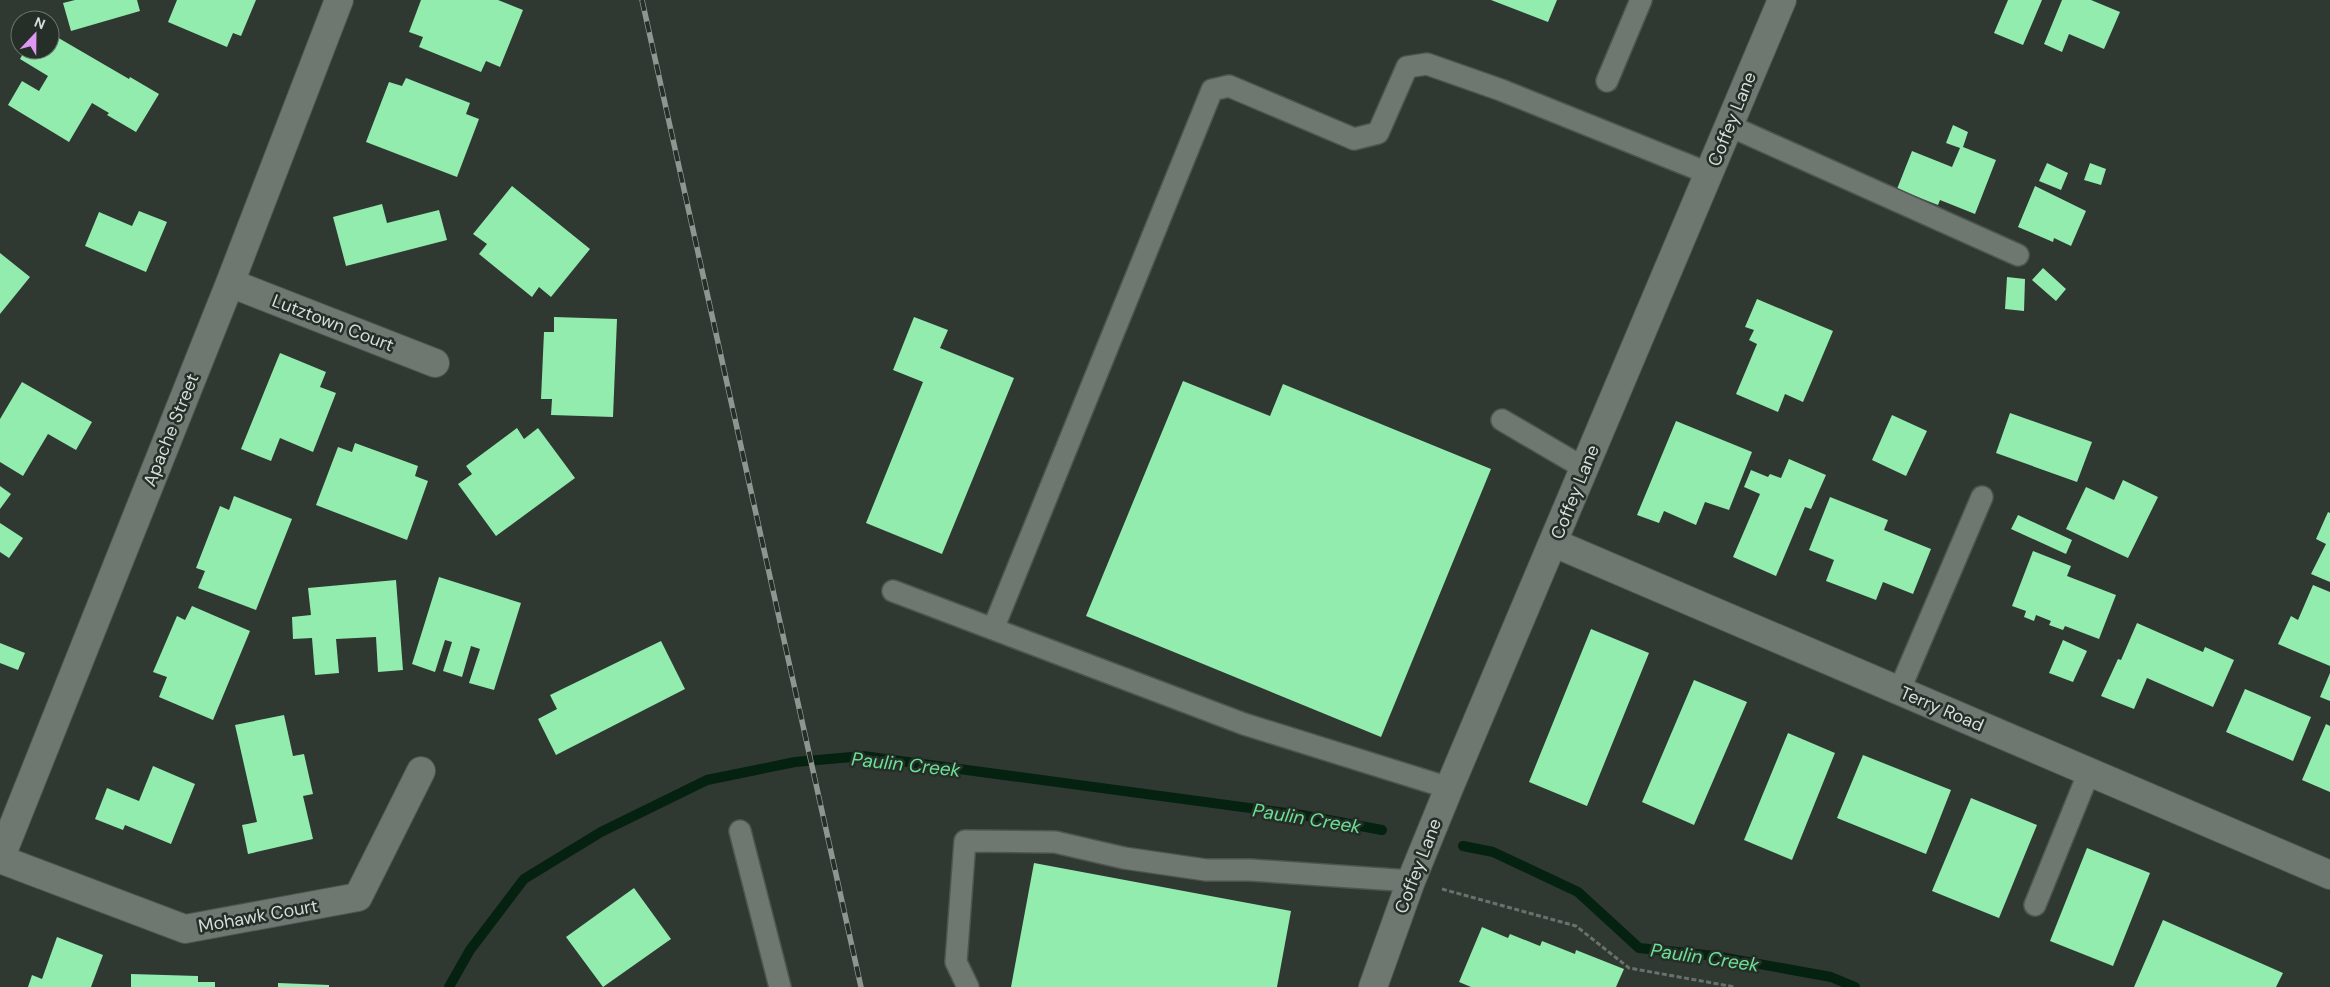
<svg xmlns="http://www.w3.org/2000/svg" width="2330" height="987" viewBox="0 0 2330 987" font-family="'DM Sans',sans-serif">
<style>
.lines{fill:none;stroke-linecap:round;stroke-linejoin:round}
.stream{stroke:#052210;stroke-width:10}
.building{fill:#91ecae}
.service-casing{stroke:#4d554f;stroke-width:24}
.minor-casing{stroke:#4d554f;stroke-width:30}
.tertiary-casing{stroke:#4d554f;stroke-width:30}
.path{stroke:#6a716c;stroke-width:3;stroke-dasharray:5 2.5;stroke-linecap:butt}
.service{stroke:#6e7871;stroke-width:21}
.minor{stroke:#6e7871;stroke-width:28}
.tertiary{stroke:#6e7871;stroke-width:28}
.rail-casing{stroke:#8f9691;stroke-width:5.5}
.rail{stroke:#262e28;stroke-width:4;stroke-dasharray:11;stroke-linecap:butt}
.labels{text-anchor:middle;stroke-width:5;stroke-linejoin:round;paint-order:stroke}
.street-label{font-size:18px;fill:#d7ddd9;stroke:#262e28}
.water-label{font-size:19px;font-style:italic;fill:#6be195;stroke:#262e28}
</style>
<rect width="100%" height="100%" fill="#303832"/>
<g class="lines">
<path class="stream" d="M 1463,846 L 1493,852 L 1578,892 L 1639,948 L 1715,956 L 1831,977 L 1855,987
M 449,987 L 470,950 L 524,879 L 601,832 L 707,780 L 795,762 L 863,756 L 1302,815 L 1382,830"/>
</g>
<path class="building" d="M 75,0 L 137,0 L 140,11 L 71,31 L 63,3 Z
M 177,0 L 256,0 L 241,36 L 233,33 L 227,47 L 168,22 Z
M 421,0 L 498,0 L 523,10 L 500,67 L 486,61 L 481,72 L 419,47 L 423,37 L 409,32 Z
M 1491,0 L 1557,0 L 1548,22 Z
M 2008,0 L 2042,0 L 2023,45 L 1994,33 Z
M 2062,0 L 2091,0 L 2120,12 L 2104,49 L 2069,34 L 2062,52 L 2044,44 Z
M 50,33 L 129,79 L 130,77 L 159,94 L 136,132 L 107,115 L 109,113 L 92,103 L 69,142 L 8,105 L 22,81 L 39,91 L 48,76 L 20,59 L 25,50 L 50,50 Z
M 406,78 L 470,103 L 466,114 L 479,119 L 457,177 L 366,142 L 389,82 L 402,86 Z
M 1953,125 L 1968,132 L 1963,147 L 1996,160 L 1975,214 L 1940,200 L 1938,205 L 1897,189 L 1912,151 L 1952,167 L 1960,148 L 1946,143 Z
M 2047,163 L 2068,173 L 2061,190 L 2039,181 Z
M 2090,163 L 2106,169 L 2101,185 L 2084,180 Z
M 512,186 L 590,249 L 551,297 L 539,287 L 532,297 L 479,254 L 487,244 L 473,234 Z
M 2035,186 L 2086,211 L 2071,246 L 2054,238 L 2053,242 L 2018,227 Z
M 382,204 L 387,223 L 439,210 L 447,240 L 346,266 L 333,217 Z
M 139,211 L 167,222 L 146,272 L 85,246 L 99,212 L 132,226 Z
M 0,253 L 30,277 L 0,314 Z
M 2043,268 L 2066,289 L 2056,301 L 2032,280 Z
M 2007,277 L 2025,279 L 2024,311 L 2005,309 Z
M 1757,299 L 1833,331 L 1803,402 L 1785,394 L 1778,412 L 1736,394 L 1757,344 L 1749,340 L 1754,330 L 1745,327 Z
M 554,317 L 617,319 L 613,417 L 551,415 L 552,399 L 541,399 L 544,332 L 554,332 Z
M 914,317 L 948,330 L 940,348 L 1014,378 L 942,554 L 866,523 L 923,382 L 893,370 Z
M 280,353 L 326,372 L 320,387 L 336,393 L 313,452 L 280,438 L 271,461 L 241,449 Z
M 1183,381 L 1270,416 L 1283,384 L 1491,469 L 1381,737 L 1086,616 Z
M 22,382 L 92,422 L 76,450 L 48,434 L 23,476 L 0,462 L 0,419 Z
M 2010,413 L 2092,442 L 2077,482 L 1996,453 Z
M 1892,415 L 1927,431 L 1906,476 L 1872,460 Z
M 1676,421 L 1752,452 L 1729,510 L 1705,502 L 1696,525 L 1664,511 L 1659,523 L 1637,515 Z
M 517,428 L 524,439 L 538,428 L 575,478 L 496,536 L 458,484 L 472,474 L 466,466 Z
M 355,443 L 418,466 L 415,476 L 428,481 L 407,540 L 316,505 L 338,447 L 352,452 Z
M 1789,459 L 1826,475 L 1811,509 L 1805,507 L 1776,576 L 1733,557 L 1760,494 L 1744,487 L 1751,470 L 1768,477 L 1770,474 L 1781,478 Z
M 2123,480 L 2158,497 L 2128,558 L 2066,529 L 2086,487 L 2114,500 Z
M 0,486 L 11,494 L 0,509 Z
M 234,496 L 292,519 L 256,610 L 198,588 L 205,571 L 196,568 L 220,506 L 229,510 Z
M 1830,497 L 1888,520 L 1884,530 L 1931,549 L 1913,594 L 1883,582 L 1876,600 L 1826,581 L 1834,560 L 1809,550 Z
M 2328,512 L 2330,513 L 2330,582 L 2311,574 L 2326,544 L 2316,539 Z
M 2018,515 L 2072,540 L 2066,554 L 2011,529 Z
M 0,523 L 23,538 L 9,558 L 0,552 Z
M 2033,551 L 2071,566 L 2067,576 L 2116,595 L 2099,639 L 2065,626 L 2063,630 L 2049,625 L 2051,621 L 2036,615 L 2034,621 L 2024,617 L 2026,611 L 2012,606 Z
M 439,577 L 521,603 L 494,690 L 469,683 L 480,649 L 471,646 L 462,677 L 443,671 L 452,642 L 445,640 L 435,672 L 412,664 Z
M 396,580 L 403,670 L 378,672 L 376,637 L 336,639 L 339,673 L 315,675 L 312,638 L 293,639 L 292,617 L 311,615 L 308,588 Z
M 2313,585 L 2330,592 L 2330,666 L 2278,644 L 2291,616 L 2298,620 Z
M 192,606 L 250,631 L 213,720 L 159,697 L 167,677 L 153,672 L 177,616 L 185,620 Z
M 2137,623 L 2203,652 L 2205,647 L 2234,660 L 2213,707 L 2147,678 L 2134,709 L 2101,696 L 2118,659 L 2121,660 Z
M 1591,629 L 1649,653 L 1587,806 L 1529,782 Z
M 2063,640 L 2087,651 L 2073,682 L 2049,673 Z
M 661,641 L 685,689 L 556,755 L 538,719 L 557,709 L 550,695 Z
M 0,643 L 25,653 L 18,670 L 0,663 Z
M 2330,673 L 2330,701 L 2320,697 Z
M 1694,680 L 1747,702 L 1694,825 L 1642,802 Z
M 2245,689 L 2311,717 L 2293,761 L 2226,732 Z
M 284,715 L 293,756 L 304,754 L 313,794 L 303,796 L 313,839 L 248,854 L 242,825 L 257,822 L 235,725 Z
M 2326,724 L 2330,726 L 2330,792 L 2302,780 Z
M 1788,733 L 1835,753 L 1792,860 L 1744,840 Z
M 1863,755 L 1951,790 L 1926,854 L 1837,818 Z
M 153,766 L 195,784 L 171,844 L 125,825 L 123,830 L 95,819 L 107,788 L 139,801 Z
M 1971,798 L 2037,825 L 1999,918 L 1932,891 Z
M 2087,848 L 2150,873 L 2113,966 L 2050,941 Z
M 1034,863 L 1291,911 L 1277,987 L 1011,987 Z
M 634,888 L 671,939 L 603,987 L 566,937 Z
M 2163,920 L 2283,973 L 2276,987 L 2134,987 Z
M 1482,927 L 1508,938 L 1510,934 L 1540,946 L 1542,941 L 1575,954 L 1576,950 L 1624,969 L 1616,987 L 1471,987 L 1459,982 Z
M 57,937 L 103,955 L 91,987 L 28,987 L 32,975 L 42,979 Z
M 131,974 L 198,976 L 198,982 L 215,982 L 215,987 L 131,987 Z
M 278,983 L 329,985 L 329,987 L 278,987 Z"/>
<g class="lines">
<g class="service-casing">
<path id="service" d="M 1607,81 L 1641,0
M 1730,126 L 2018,255
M 1502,420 L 1584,468
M 893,591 L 1244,724 L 1449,788
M 993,629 L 1212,90 L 1229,86 L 1354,139 L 1378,133 L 1407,67 L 1427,64 L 1501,90 L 1710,174
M 1899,691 L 1982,497
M 740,831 L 780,987
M 2035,905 L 2089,772
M 968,987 L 956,962 L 965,841 L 1055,842 L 1124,858 L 1206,870 L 1250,870 L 1411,881"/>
</g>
<g class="minor-casing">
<path id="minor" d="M 230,283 L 435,363
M 1554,543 L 2330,875
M 0,859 L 230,283 L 339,0
M 0,859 L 185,929 L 358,897 L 421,771"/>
</g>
<g class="tertiary-casing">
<path id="tertiary" d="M 1373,987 L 1411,881 L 1449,788 L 1782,0"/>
</g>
<path class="path" d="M 1442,889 L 1576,926 L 1629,968 L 1735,987"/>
<use href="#service" class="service"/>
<use href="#minor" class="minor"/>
<use href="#tertiary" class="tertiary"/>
<g class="rail-casing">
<path id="rail" d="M 642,0 L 861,987"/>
</g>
<use href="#rail" class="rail"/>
</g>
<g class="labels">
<g class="street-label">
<text transform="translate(1732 119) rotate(-68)" y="6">Coffey Lane</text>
<text transform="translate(333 323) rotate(21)" y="6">Lutztown Court</text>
<text transform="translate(171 430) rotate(-68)" y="6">Apache Street</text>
<text transform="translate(1575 492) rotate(-68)" y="6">Coffey Lane</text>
<text transform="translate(1942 709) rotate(23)" y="6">Terry Road</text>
<text transform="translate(1418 866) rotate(-69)" y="6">Coffey Lane</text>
<text transform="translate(258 916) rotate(-10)" y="6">Mohawk Court</text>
</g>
<g class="water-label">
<text transform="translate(906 764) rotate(6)" y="7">Paulin Creek</text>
<text transform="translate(1307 818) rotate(9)" y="7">Paulin Creek</text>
<text transform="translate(1705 957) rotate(8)" y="7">Paulin Creek</text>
</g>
</g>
<g transform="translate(35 35) rotate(22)"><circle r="24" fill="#262e28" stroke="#6d746f"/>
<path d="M0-4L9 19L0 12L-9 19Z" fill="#df98f2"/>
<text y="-8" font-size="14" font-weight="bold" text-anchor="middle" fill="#d7ddd9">N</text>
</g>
</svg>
